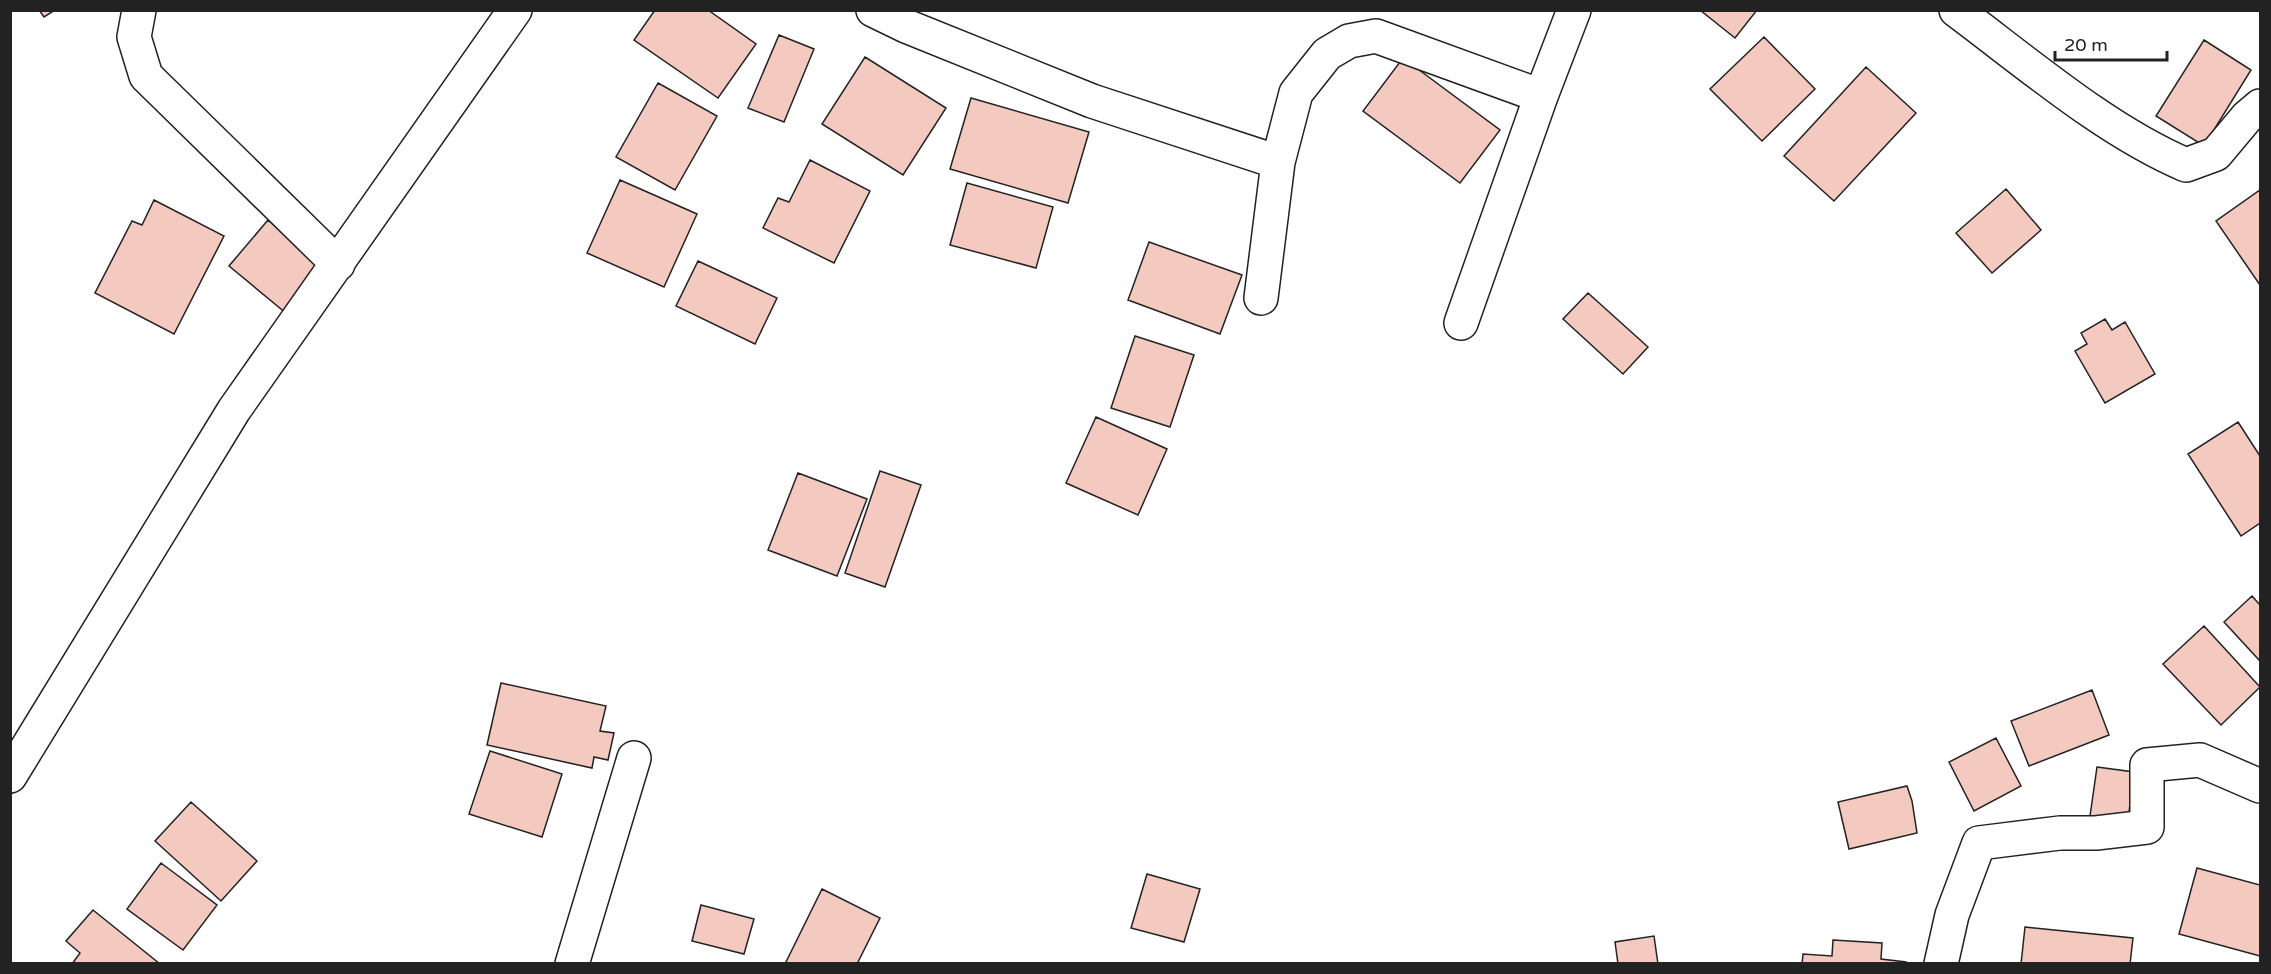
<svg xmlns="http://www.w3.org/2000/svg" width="2271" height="974" viewBox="0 0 2271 974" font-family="'Varela Round',sans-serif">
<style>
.building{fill:#f3c9c0;stroke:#222;stroke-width:1.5}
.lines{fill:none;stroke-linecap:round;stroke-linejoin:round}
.street-casing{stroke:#222;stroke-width:36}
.street{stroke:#fff;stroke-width:33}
</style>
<rect width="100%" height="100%" fill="#fff"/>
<path class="building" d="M 39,10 L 55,10 L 44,17 Z
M 655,10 L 708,10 L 756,44 L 718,98 L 634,40 Z
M 1700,10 L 1757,10 L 1735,38 Z
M 779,35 L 814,49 L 784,122 L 748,108 Z
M 1764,37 L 1815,89 L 1762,141 L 1710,89 Z
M 2204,40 L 2251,70 L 2204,146 L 2156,116 Z
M 865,57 L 946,108 L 903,175 L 822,124 Z
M 1403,58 L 1500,130 L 1460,183 L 1363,111 Z
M 1866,67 L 1916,113 L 1834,201 L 1784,156 Z
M 658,83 L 717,116 L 675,190 L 616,157 Z
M 971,98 L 1089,132 L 1068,203 L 950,169 Z
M 810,160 L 870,191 L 834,263 L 763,228 L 778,198 L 789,202 Z
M 620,180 L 697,214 L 664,287 L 587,253 Z
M 967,183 L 1053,207 L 1036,268 L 950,245 Z
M 2006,189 L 2041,230 L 1992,273 L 1956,233 Z
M 2260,190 L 2260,285 L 2216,221 Z
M 154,200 L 224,236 L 174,334 L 95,293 L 132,221 L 142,225 Z
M 268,220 L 325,268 L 287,314 L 229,266 Z
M 1149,242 L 1242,275 L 1220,334 L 1128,300 Z
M 698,261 L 777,298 L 755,344 L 676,306 Z
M 1588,293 L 1648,347 L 1623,374 L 1563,319 Z
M 2105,319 L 2112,330 L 2125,322 L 2155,374 L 2105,403 L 2075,351 L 2087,344 L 2081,333 Z
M 1135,336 L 1194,355 L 1170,427 L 1111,408 Z
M 1096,417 L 1167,449 L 1138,515 L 1066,483 Z
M 2238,422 L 2260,456 L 2260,523 L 2241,536 L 2188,454 Z
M 880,471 L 921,485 L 885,587 L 845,573 Z
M 798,473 L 867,499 L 837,576 L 768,550 Z
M 2252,596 L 2260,605 L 2260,661 L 2224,622 Z
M 2204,626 L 2260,687 L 2221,725 L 2163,664 Z
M 501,683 L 606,706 L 600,731 L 614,733 L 608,760 L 594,757 L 592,768 L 487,745 Z
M 2092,690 L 2109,735 L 2029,766 L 2011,721 Z
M 1996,738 L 2021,786 L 1974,811 L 1949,762 Z
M 490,751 L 562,774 L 542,837 L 469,814 Z
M 2097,767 L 2134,772 L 2128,820 L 2090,816 Z
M 1907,786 L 1912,801 L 1917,833 L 1849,849 L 1838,802 Z
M 191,802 L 257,861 L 221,901 L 155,841 Z
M 161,863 L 217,905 L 183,950 L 127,909 Z
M 2197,868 L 2260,885 L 2260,956 L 2179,934 Z
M 1147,874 L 1200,889 L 1184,942 L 1131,928 Z
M 822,889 L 880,918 L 857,964 L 785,964 Z
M 701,905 L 754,919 L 744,954 L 692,941 Z
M 93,910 L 160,964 L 72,964 L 80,953 L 66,941 Z
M 2025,927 L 2133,938 L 2130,964 L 2021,964 Z
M 1654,936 L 1658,964 L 1618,964 L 1615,942 Z
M 1833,940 L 1882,943 L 1881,959 L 1906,962 L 1906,964 L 1802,964 L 1803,954 L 1832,956 Z"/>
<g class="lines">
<g class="street-casing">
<path id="street" d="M 139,10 L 134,37 L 146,76 L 338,264
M 873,10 L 906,26 L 1092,101 L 1278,162
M 1956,10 C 2027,63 2106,131 2186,165 L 2216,154 L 2247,117 L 2260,106
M 1261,298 L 1278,162 L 1296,93 L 1327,54 L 1349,41 L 1376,36 L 1541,96
M 1461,323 L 1541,96 L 1574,10
M 10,776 L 234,410 L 515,10
M 572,964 L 634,758
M 1941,964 L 1952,915 L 1979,843 L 2060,833 L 2096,833 L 2147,827 L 2147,765 L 2200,760 L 2260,786"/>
</g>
<use href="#street" class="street"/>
</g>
<rect width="2271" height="974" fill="none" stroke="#222222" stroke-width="24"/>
<path d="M2055 51v9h112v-9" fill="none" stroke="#222222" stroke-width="3"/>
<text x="2064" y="51" font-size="18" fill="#222222" stroke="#ffffff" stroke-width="4.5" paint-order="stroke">20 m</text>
</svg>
